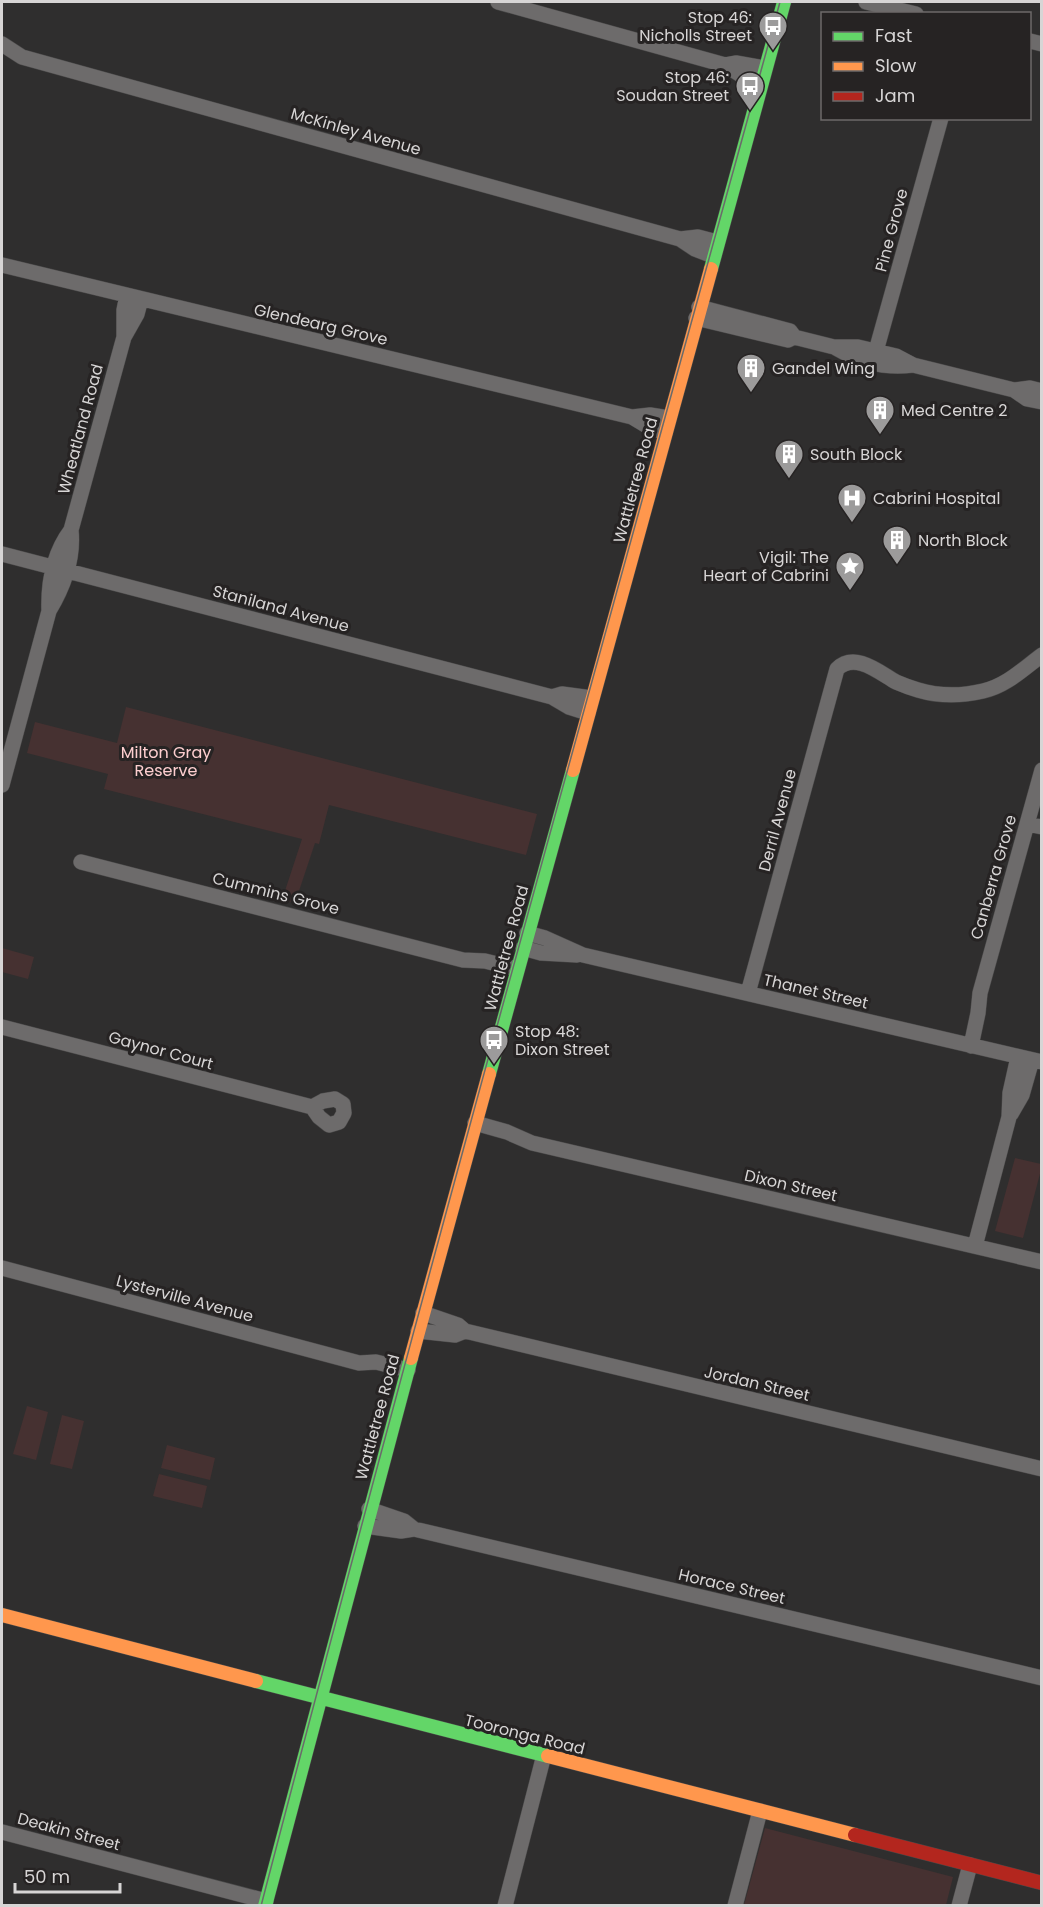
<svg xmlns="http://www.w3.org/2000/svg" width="1043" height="1907" viewBox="0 0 1043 1907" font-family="Poppins,sans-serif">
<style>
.green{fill:#463131}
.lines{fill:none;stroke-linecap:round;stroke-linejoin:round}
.street-casing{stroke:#4a4949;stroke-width:16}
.fast-casing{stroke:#4a4949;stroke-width:15}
.slow-casing{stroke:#4a4949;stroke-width:15}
.jam-casing{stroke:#4a4949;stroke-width:15}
.street{stroke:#6d6b6b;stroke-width:15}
.fast{stroke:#63d668;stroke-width:14}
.slow{stroke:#ff974d;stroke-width:14}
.jam{stroke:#b3261e;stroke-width:14}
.tram{stroke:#6a6a6a;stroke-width:1.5}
.labels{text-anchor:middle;stroke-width:6;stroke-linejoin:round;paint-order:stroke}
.poi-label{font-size:16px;fill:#d7d5d5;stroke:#262323;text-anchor:start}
.street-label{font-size:16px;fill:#d7d5d5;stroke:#262323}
.park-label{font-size:16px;fill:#fdcecf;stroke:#262323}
</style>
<rect width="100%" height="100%" fill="#2f2e2e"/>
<path class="green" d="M 126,707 L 537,814 L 526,855 L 329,805 L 319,844 L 315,843 L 295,903 L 282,900 L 302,839 L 104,789 L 108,774 L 27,753 L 35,722 L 117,743 Z
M 2,948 L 34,957 L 28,979 L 2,972 Z
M 1015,1158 L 1041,1164 L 1041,1170 L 1023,1238 L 995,1231 Z
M 27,1406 L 48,1412 L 36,1460 L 13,1454 Z
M 62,1415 L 84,1421 L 72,1469 L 50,1464 Z
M 167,1445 L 215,1458 L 210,1480 L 161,1468 Z
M 159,1474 L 207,1486 L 202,1508 L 153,1496 Z
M 765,1828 L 953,1877 L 946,1905 L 744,1905 Z"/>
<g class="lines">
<g class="street-casing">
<path id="street" d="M 498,2 L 725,65 L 747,79 L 761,83
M 866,2 L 916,14
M 1030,41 L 1042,44
M 2,44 L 22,57 L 680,239 L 695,249 L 713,256
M 725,65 L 736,63 L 765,68
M 680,239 L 698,237 L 717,242
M 2,265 L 632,417 L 647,426 L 665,433
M 699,307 L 790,331 L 793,335
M 696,318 L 788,340 L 794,337 L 834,347 L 858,347 L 896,356 L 913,365 L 1014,390 L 1030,388 L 1042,391
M 124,337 L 137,314 L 141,299
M 836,348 C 860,362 885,369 913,365
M 876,351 L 941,118
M 1014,390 L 1027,399 L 1042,402
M 632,417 L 650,415 L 669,418
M 2,554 L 552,697 L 569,707 L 588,713
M 49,611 C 48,582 53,554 71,530
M 552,697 L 562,694 L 592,698
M 2,785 L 49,611 C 64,586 74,559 71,530 L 124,337 L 124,310 L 127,295
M 1027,824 L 1042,827
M 81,862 L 463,960 L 485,961 L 517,969
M 527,933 L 545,938 L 583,955 L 1042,1062
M 523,948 L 541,953 L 577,955
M 748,993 L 837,669 C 855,651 880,673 896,682 C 903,685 911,688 918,690 C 938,696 962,696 983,691 C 1006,686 1023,669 1042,655
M 2,1027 L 312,1107 L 323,1101 L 335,1099 L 343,1104 L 344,1113 L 339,1122 L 329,1125 L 319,1117 L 312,1107
M 971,1046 L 978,1013 L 980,993 L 1042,770
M 1011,1114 L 1022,1095 L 1032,1060
M 475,1123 L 507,1132 L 532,1143 L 1042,1262
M 975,1246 L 1009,1117 L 1010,1093 L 1018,1057
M 2,1268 L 359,1363 L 376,1362 L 408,1370
M 423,1313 L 458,1325 L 465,1331 L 1042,1469
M 418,1331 L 455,1335 L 465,1331
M 369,1509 L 404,1521 L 414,1529 L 1042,1678
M 365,1526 L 401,1531 L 414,1529
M 2,1832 L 266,1901
M 505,1906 L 544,1755
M 735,1906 L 760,1811
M 959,1906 L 970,1865"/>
</g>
<g class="fast-casing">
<path id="fast" d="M 711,269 L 784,2
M 489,1074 L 573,770
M 256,1681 L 548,1756
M 265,1906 L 411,1358"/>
</g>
<g class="slow-casing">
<path id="slow" d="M 573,770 L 711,269
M 411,1358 L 489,1074
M 2,1615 L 256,1681
M 548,1756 L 855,1835"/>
</g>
<g class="jam-casing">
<path id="jam" d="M 855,1835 L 1042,1883"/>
</g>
<use href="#street" class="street"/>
<use href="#fast" class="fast"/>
<use href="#slow" class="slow"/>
<use href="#jam" class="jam"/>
<path class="tram" d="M 261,1906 C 427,1269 605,636 780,2"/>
</g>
<defs>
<g id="bus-pin" transform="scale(1.5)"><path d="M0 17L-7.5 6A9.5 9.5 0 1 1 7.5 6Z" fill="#9c9b9b" stroke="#262323"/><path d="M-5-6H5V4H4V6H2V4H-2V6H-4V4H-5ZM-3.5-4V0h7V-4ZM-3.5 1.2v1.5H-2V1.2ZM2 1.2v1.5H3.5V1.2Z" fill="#fff"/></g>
<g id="building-pin" transform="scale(1.5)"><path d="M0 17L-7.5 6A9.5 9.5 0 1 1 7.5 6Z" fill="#9c9b9b" stroke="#262323"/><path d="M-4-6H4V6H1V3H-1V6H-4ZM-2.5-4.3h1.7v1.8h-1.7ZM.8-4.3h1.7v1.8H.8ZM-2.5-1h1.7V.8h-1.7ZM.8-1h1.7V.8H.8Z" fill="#fff"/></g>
<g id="hospital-pin" transform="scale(1.5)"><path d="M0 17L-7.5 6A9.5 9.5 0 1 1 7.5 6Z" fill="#9c9b9b" stroke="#262323"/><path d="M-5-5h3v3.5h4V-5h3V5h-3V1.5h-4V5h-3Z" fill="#fff"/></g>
<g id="sight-pin" transform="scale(1.5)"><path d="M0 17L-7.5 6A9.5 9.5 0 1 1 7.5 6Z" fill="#9c9b9b" stroke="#262323"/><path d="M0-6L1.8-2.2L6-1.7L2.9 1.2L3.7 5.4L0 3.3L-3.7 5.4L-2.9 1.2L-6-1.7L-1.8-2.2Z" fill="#fff"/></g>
</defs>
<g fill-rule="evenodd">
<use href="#bus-pin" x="773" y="26"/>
<use href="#bus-pin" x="750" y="86"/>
<use href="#building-pin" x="751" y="368"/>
<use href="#building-pin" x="880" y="410"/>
<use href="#building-pin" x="789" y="454"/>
<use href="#hospital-pin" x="852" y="498"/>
<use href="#building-pin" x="897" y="540"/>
<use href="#sight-pin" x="850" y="566"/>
<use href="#bus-pin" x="494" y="1040"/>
</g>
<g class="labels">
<g class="poi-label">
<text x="752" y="23" text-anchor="end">Stop 46:<tspan x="752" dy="18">Nicholls Street</tspan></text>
<text x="729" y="83" text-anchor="end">Stop 46:<tspan x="729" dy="18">Soudan Street</tspan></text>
<text x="772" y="374">Gandel Wing</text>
<text x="901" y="416">Med Centre 2</text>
<text x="810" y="460">South Block</text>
<text x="873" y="504">Cabrini Hospital</text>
<text x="918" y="546">North Block</text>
<text x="829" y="563" text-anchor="end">Vigil: The<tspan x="829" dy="18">Heart of Cabrini</tspan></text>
<text x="515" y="1037">Stop 48:<tspan x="515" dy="18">Dixon Street</tspan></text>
</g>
<g class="street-label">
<text transform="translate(356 131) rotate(16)" y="6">McKinley Avenue</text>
<text transform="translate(891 230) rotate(-75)" y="6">Pine Grove</text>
<text transform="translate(321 324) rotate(13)" y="6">Glendearg Grove</text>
<text transform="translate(80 429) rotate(-75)" y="6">Wheatland Road</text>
<text transform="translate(635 480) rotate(-75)" y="6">Wattletree Road</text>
<text transform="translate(281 608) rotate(15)" y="6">Staniland Avenue</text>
<text transform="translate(777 820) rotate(-75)" y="6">Derril Avenue</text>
<text transform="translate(993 877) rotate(-74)" y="6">Canberra Grove</text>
<text transform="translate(276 893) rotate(14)" y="6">Cummins Grove</text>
<text transform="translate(506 948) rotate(-75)" y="6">Wattletree Road</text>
<text transform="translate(816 991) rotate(13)" y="6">Thanet Street</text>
<text transform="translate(161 1050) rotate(15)" y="6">Gaynor Court</text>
<text transform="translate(791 1185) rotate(13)" y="6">Dixon Street</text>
<text transform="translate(185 1298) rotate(15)" y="6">Lysterville Avenue</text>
<text transform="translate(757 1383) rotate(13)" y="6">Jordan Street</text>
<text transform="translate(377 1417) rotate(-75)" y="6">Wattletree Road</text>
<text transform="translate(732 1586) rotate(13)" y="6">Horace Street</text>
<text transform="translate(525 1734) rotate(14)" y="6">Tooronga Road</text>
<text transform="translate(69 1831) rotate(15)" y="6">Deakin Street</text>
</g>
<g class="park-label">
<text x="166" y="758">Milton Gray<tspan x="166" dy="18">Reserve</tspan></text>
</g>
</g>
<rect width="1043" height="1907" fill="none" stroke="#d7d5d5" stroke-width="6"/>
<rect x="821" y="12" width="210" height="108" fill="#262323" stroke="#6d6a6a" stroke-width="1.5"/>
<rect x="833" y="32" width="30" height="9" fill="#63d668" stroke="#6d6a6a" stroke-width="1.5"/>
<text x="875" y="42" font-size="18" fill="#d7d5d5">Fast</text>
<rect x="833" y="62" width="30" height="9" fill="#ff974d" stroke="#6d6a6a" stroke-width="1.5"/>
<text x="875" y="72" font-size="18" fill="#d7d5d5">Slow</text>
<rect x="833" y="92" width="30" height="9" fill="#b3261e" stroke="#6d6a6a" stroke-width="1.5"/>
<text x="875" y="102" font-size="18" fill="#d7d5d5">Jam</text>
<path d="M15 1883v9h105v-9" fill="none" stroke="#d7d5d5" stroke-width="3"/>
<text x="24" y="1883" font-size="18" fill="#d7d5d5" stroke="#262323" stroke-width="4.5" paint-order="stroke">50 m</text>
</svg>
